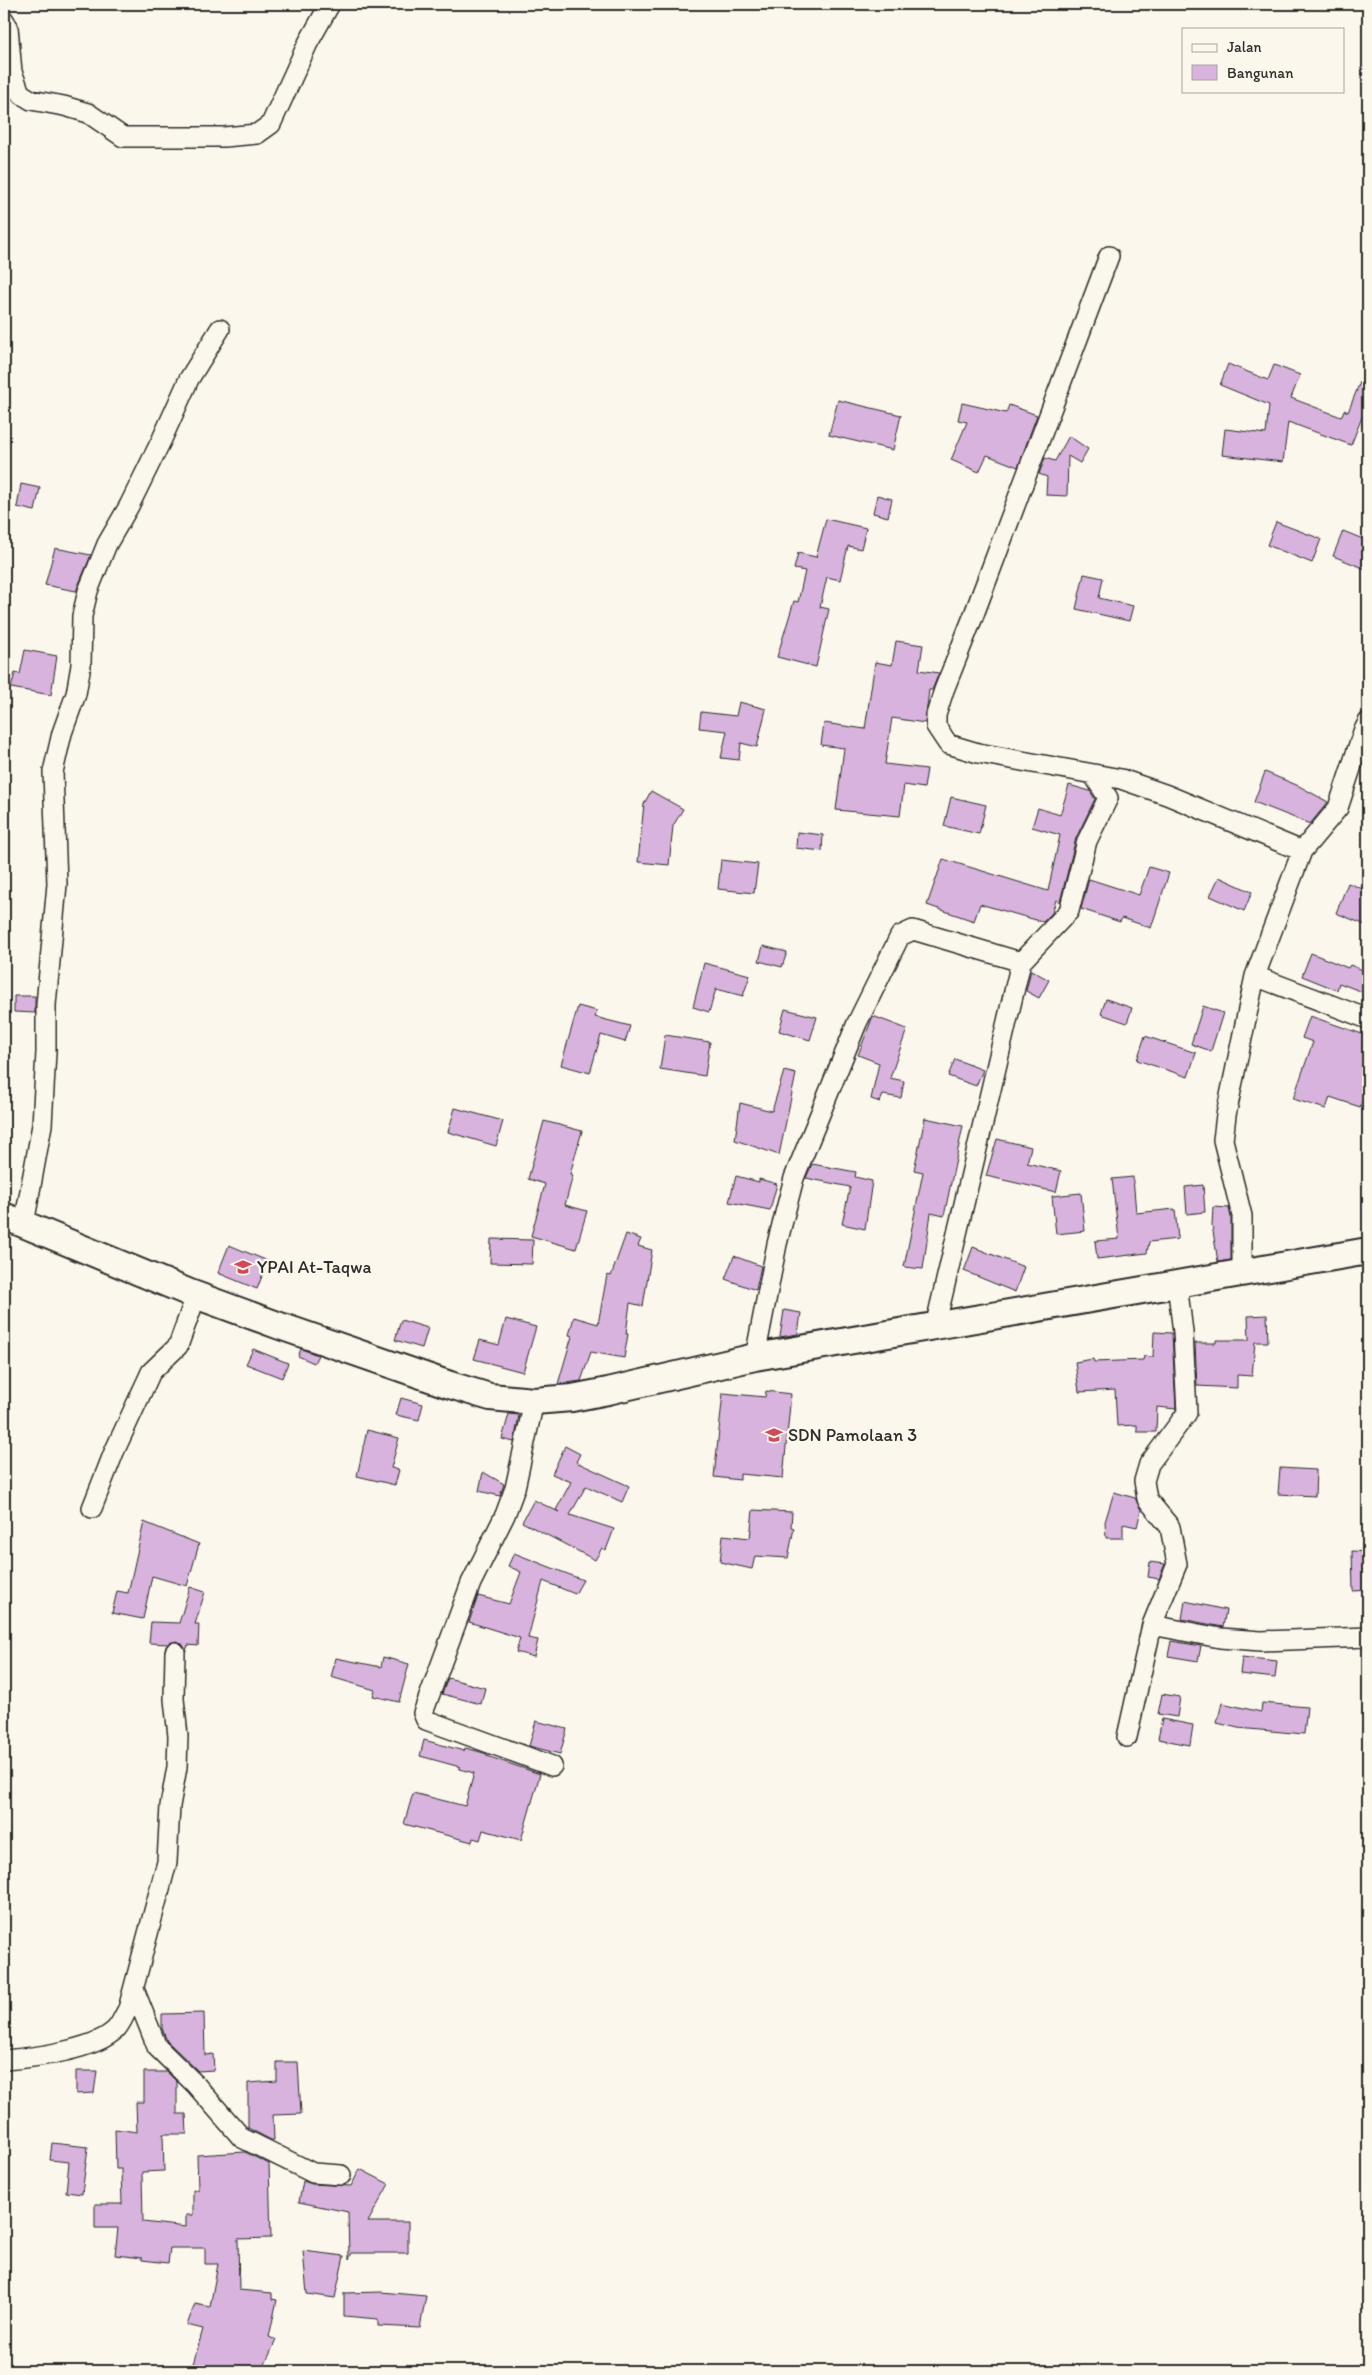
<svg xmlns="http://www.w3.org/2000/svg" width="1372" height="2375" viewBox="0 0 1372 2375" font-family="Itim,sans-serif">
<style>
.building{fill:#d7b3dd;stroke:#2b2b2b}
.lines{fill:none;stroke-linecap:round;stroke-linejoin:round}
.street-casing{stroke:#2b2b2b;stroke-width:22}
.secondary-casing{stroke:#2b2b2b;stroke-width:30}
.street{stroke:#fbf7ec;stroke-width:19}
.secondary{stroke:#fbf7ec;stroke-width:26}
.labels{text-anchor:middle;stroke-width:5;stroke-linejoin:round;paint-order:stroke}
.poi-label{font-size:18px;fill:#2b2b2b;stroke:#fbf7ec;text-anchor:start}
</style>
<rect width="100%" height="100%" fill="#fbf7ec"/>
<filter id="ink" filterUnits="userSpaceOnUse"><feTurbulence type="fractalNoise" baseFrequency=".02" numOctaves="2"/><feDisplacementMap in="SourceGraphic" scale="10" xChannelSelector="R" yChannelSelector="G"/><feConvolveMatrix kernelMatrix="1 2 1 2 8 2 1 2 1" color-interpolation-filters="sRGB"/></filter>
<g filter="url(#ink)">
<path class="building" d="M 1228,364 L 1268,380 L 1274,365 L 1300,375 L 1291,398 L 1341,417 L 1344,410 L 1348,412 L 1360,382 L 1368,385 L 1368,402 L 1351,445 L 1288,422 L 1283,462 L 1222,455 L 1225,429 L 1266,434 L 1269,405 L 1220,385 Z
M 838,400 L 901,415 L 893,450 L 829,435 Z
M 962,403 L 1006,413 L 1009,405 L 1037,415 L 1018,467 L 987,455 L 979,472 L 951,460 L 967,422 L 958,420 Z
M 1069,436 L 1088,449 L 1080,463 L 1068,456 L 1067,496 L 1046,495 L 1047,477 L 1039,474 L 1045,458 L 1055,461 Z
M 21,484 L 40,488 L 35,511 L 17,507 Z
M 877,495 L 892,499 L 888,517 L 873,513 Z
M 826,519 L 866,528 L 861,549 L 848,546 L 840,580 L 827,577 L 820,607 L 829,609 L 816,667 L 777,657 L 794,601 L 798,602 L 805,571 L 794,569 L 798,553 L 816,557 Z
M 1276,522 L 1321,539 L 1312,563 L 1267,545 Z
M 1343,531 L 1368,541 L 1368,570 L 1333,556 Z
M 55,548 L 91,555 L 76,591 L 45,585 Z
M 1084,574 L 1103,578 L 1099,598 L 1133,606 L 1129,621 L 1076,609 Z
M 896,641 L 923,645 L 919,670 L 939,673 L 932,690 L 929,690 L 925,723 L 892,718 L 885,764 L 927,769 L 924,788 L 904,785 L 900,816 L 836,810 L 844,748 L 821,745 L 824,723 L 865,729 L 875,662 L 892,665 Z
M 25,650 L 57,656 L 51,695 L 11,688 L 15,673 L 20,674 Z
M 739,702 L 766,709 L 757,747 L 741,743 L 739,760 L 721,758 L 727,731 L 699,728 L 701,712 L 736,716 Z
M 1265,772 L 1299,786 L 1328,802 L 1310,824 L 1254,802 Z
M 1069,785 L 1090,791 L 1095,799 L 1076,838 L 1060,902 L 1056,900 L 1052,913 L 1043,922 L 980,904 L 974,921 L 927,905 L 943,859 L 1048,891 L 1060,835 L 1032,827 L 1038,808 L 1060,815 Z
M 651,791 L 683,809 L 673,826 L 669,865 L 638,862 L 644,804 Z
M 951,797 L 986,805 L 979,834 L 944,826 Z
M 797,832 L 823,835 L 822,851 L 796,848 Z
M 721,860 L 758,864 L 754,893 L 718,889 Z
M 1149,867 L 1169,873 L 1151,928 L 1122,918 L 1120,922 L 1081,909 L 1089,879 L 1139,895 Z
M 1219,877 L 1252,892 L 1244,911 L 1210,896 Z
M 1348,883 L 1368,891 L 1368,926 L 1336,913 Z
M 763,946 L 787,952 L 782,967 L 759,961 Z
M 1311,953 L 1348,968 L 1350,965 L 1368,972 L 1368,994 L 1339,983 L 1337,990 L 1302,976 Z
M 704,963 L 750,975 L 743,996 L 716,989 L 709,1012 L 693,1007 Z
M 1031,970 L 1049,980 L 1039,998 L 1026,991 Z
M 14,996 L 35,996 L 35,1013 L 14,1012 Z
M 1106,999 L 1132,1008 L 1127,1023 L 1101,1014 Z
M 578,1006 L 597,1011 L 595,1017 L 630,1026 L 625,1042 L 601,1035 L 590,1073 L 561,1065 Z
M 1203,1006 L 1223,1013 L 1211,1051 L 1191,1044 Z
M 785,1009 L 817,1017 L 810,1040 L 779,1031 Z
M 873,1016 L 907,1029 L 890,1078 L 904,1081 L 901,1098 L 883,1095 L 880,1102 L 871,1099 L 879,1063 L 858,1055 Z
M 1310,1016 L 1368,1036 L 1368,1083 L 1360,1107 L 1330,1097 L 1326,1109 L 1293,1099 L 1313,1042 L 1302,1038 Z
M 665,1035 L 710,1042 L 705,1076 L 660,1069 Z
M 1145,1036 L 1196,1053 L 1188,1077 L 1137,1060 Z
M 955,1059 L 983,1070 L 976,1086 L 948,1076 Z
M 784,1071 L 796,1074 L 779,1155 L 735,1140 L 740,1103 L 772,1111 Z
M 455,1108 L 503,1121 L 496,1146 L 448,1132 Z
M 925,1118 L 963,1126 L 944,1216 L 931,1213 L 923,1269 L 904,1267 L 923,1172 L 914,1170 Z
M 544,1121 L 582,1131 L 570,1174 L 573,1175 L 565,1205 L 587,1211 L 576,1249 L 531,1236 L 545,1184 L 528,1179 Z
M 997,1139 L 1031,1147 L 1027,1163 L 1061,1171 L 1056,1192 L 986,1176 Z
M 812,1164 L 856,1172 L 855,1177 L 872,1181 L 865,1229 L 842,1224 L 850,1187 L 806,1178 Z
M 736,1176 L 759,1182 L 759,1179 L 777,1184 L 770,1210 L 729,1202 Z
M 1133,1177 L 1136,1213 L 1175,1209 L 1178,1239 L 1149,1242 L 1147,1253 L 1097,1259 L 1095,1241 L 1119,1239 L 1112,1179 Z
M 1203,1185 L 1205,1212 L 1187,1214 L 1185,1187 Z
M 1081,1193 L 1085,1231 L 1056,1234 L 1052,1196 Z
M 1213,1207 L 1229,1208 L 1231,1217 L 1231,1260 L 1218,1262 L 1212,1225 Z
M 626,1234 L 641,1239 L 638,1246 L 652,1250 L 643,1306 L 630,1303 L 626,1334 L 628,1334 L 624,1358 L 591,1352 L 581,1381 L 558,1384 L 572,1336 L 569,1335 L 574,1317 L 598,1324 L 607,1275 L 611,1276 Z
M 491,1239 L 533,1240 L 532,1264 L 490,1263 Z
M 229,1245 L 268,1261 L 257,1289 L 218,1273 Z
M 973,1247 L 1024,1267 L 1015,1292 L 964,1271 Z
M 734,1256 L 761,1266 L 756,1290 L 725,1279 Z
M 784,1310 L 801,1313 L 798,1334 L 780,1337 Z
M 1267,1315 L 1268,1342 L 1255,1342 L 1252,1376 L 1237,1375 L 1237,1388 L 1197,1386 L 1195,1343 L 1216,1343 L 1216,1340 L 1249,1340 L 1248,1316 Z
M 506,1319 L 536,1327 L 523,1372 L 474,1359 L 480,1340 L 499,1345 Z
M 401,1320 L 428,1328 L 422,1348 L 395,1340 Z
M 1154,1332 L 1172,1333 L 1176,1409 L 1157,1407 L 1156,1432 L 1137,1432 L 1137,1425 L 1117,1426 L 1115,1390 L 1079,1392 L 1075,1362 L 1093,1359 L 1094,1362 L 1143,1360 L 1144,1356 L 1153,1357 Z
M 253,1349 L 288,1363 L 282,1378 L 246,1364 Z
M 301,1349 L 318,1355 L 314,1363 L 298,1356 Z
M 766,1391 L 791,1394 L 783,1478 L 740,1474 L 740,1480 L 714,1477 L 723,1393 L 765,1397 Z
M 401,1398 L 423,1404 L 419,1420 L 396,1415 Z
M 509,1414 L 519,1415 L 514,1442 L 502,1439 Z
M 367,1430 L 399,1438 L 391,1468 L 399,1470 L 395,1485 L 357,1476 Z
M 565,1446 L 580,1454 L 576,1462 L 629,1486 L 622,1502 L 586,1486 L 570,1515 L 614,1529 L 606,1550 L 602,1548 L 595,1560 L 522,1522 L 534,1500 L 559,1512 L 556,1510 L 571,1482 L 552,1474 Z
M 1280,1468 L 1316,1470 L 1315,1496 L 1278,1494 Z
M 483,1472 L 504,1484 L 500,1496 L 479,1491 Z
M 1114,1492 L 1135,1498 L 1141,1510 L 1137,1527 L 1123,1524 L 1123,1538 L 1106,1538 L 1105,1522 Z
M 753,1510 L 792,1512 L 791,1527 L 794,1528 L 788,1558 L 755,1556 L 752,1569 L 720,1562 L 723,1535 L 750,1538 Z
M 144,1522 L 199,1544 L 187,1586 L 152,1576 L 143,1619 L 112,1613 L 117,1591 L 128,1593 Z
M 1352,1551 L 1368,1552 L 1368,1590 L 1353,1591 Z
M 514,1553 L 583,1580 L 575,1594 L 543,1581 L 528,1638 L 538,1640 L 534,1657 L 516,1652 L 520,1638 L 469,1622 L 478,1596 L 509,1604 L 521,1572 L 508,1566 Z
M 1150,1562 L 1165,1564 L 1159,1579 L 1148,1577 Z
M 190,1587 L 205,1592 L 195,1624 L 199,1624 L 198,1646 L 188,1645 L 186,1651 L 181,1643 L 176,1641 L 168,1644 L 149,1643 L 151,1622 L 179,1623 Z
M 1185,1601 L 1226,1610 L 1223,1627 L 1182,1619 Z
M 1171,1641 L 1201,1646 L 1198,1661 L 1168,1656 Z
M 383,1657 L 409,1664 L 399,1702 L 373,1696 L 375,1690 L 331,1677 L 336,1658 L 381,1667 Z
M 1242,1657 L 1277,1661 L 1275,1678 L 1240,1674 Z
M 448,1678 L 485,1688 L 481,1704 L 442,1694 Z
M 1162,1694 L 1180,1697 L 1177,1717 L 1158,1714 Z
M 1222,1703 L 1261,1712 L 1262,1703 L 1307,1707 L 1304,1734 L 1238,1728 L 1217,1723 Z
M 1162,1719 L 1193,1725 L 1190,1745 L 1158,1739 Z
M 536,1721 L 567,1729 L 560,1754 L 529,1746 Z
M 424,1740 L 464,1751 L 465,1748 L 477,1751 L 487,1754 L 487,1756 L 540,1774 L 521,1840 L 483,1830 L 480,1840 L 473,1838 L 472,1842 L 404,1824 L 413,1793 L 465,1806 L 474,1773 L 459,1769 L 460,1767 L 420,1756 Z
M 204,2013 L 205,2055 L 213,2054 L 214,2070 L 198,2071 L 167,2041 L 162,2028 L 162,2014 Z
M 277,2062 L 298,2062 L 301,2114 L 273,2115 L 274,2140 L 271,2140 L 248,2128 L 248,2083 L 277,2081 Z
M 76,2071 L 97,2071 L 94,2093 L 76,2094 Z
M 144,2072 L 167,2072 L 177,2082 L 177,2114 L 186,2114 L 187,2134 L 163,2134 L 164,2171 L 142,2172 L 143,2222 L 186,2227 L 186,2215 L 193,2215 L 193,2190 L 198,2190 L 197,2155 L 245,2152 L 269,2164 L 271,2238 L 238,2239 L 239,2290 L 272,2293 L 272,2299 L 277,2300 L 269,2337 L 276,2340 L 262,2371 L 191,2371 L 203,2329 L 187,2325 L 195,2304 L 210,2307 L 218,2264 L 205,2264 L 205,2248 L 170,2248 L 168,2263 L 142,2260 L 142,2258 L 115,2255 L 118,2228 L 95,2228 L 95,2204 L 122,2204 L 121,2169 L 116,2169 L 115,2129 L 137,2132 L 136,2102 L 144,2102 Z
M 52,2143 L 88,2147 L 82,2194 L 66,2192 L 69,2162 L 50,2160 Z
M 360,2169 L 389,2184 L 368,2222 L 408,2222 L 408,2253 L 352,2253 L 349,2259 L 348,2212 L 299,2202 L 303,2181 L 312,2184 L 351,2186 Z
M 303,2251 L 344,2256 L 335,2298 L 307,2294 Z
M 381,2292 L 426,2296 L 420,2328 L 378,2326 L 378,2319 L 344,2316 L 344,2293 Z"/>
<g class="lines">
<g class="street-casing">
<path id="street" d="M 4,20 L 8,27 L 12,72 L 16,82 L 20,93 L 31,100 L 64,106 L 88,113 L 123,137 L 224,137 L 257,134 L 271,124 L 308,43 L 330,4
M 1109,256 L 973,617 L 944,690 L 936,715 L 936,726 L 948,744 L 978,753 L 1121,779 L 1167,795 L 1302,851
M 1255,976 L 1368,1019
M 24,1224 L 42,1125 L 46,1052 L 46,1005 L 57,884 L 53,772 L 62,733 L 76,694 L 81,665 L 82,616 L 88,591 L 107,544 L 129,506 L 162,439 L 189,379 L 220,329
M 1233,1274 L 1242,1265 L 1242,1216 L 1223,1140 L 1226,1115 L 1255,976 L 1302,851 L 1338,808 L 1363,732 L 1368,722
M 935,1327 L 1021,962 L 1069,911 L 1087,841 L 1108,798 L 1093,774
M 755,1357 L 777,1244 L 794,1178 L 857,1023 L 900,936 L 913,930 L 1021,962
M 534,1401 L 515,1488 L 505,1515 L 471,1583 L 423,1713 L 426,1720 L 552,1766
M 92,1508 L 114,1452 L 151,1372 L 178,1346 L 196,1296
M 1152,1625 L 1220,1638 L 1261,1641 L 1368,1637
M 1127,1737 L 1152,1625 L 1177,1564 L 1170,1527 L 1147,1499 L 1144,1481 L 1149,1464 L 1187,1413 L 1183,1332 L 1177,1284
M 134,1989 L 157,2047 L 195,2084 L 242,2138 L 313,2173 L 341,2175
M 4,2060 C 32,2058 96,2050 116,2029 C 121,2024 124,2015 128,2009 L 167,1862 L 170,1806 L 177,1767 L 178,1736 L 174,1699 L 175,1652"/>
</g>
<g class="secondary-casing">
<path id="secondary" d="M 4,1216 L 190,1293 L 280,1326 L 450,1385 L 490,1397 L 534,1401 L 572,1398 L 608,1391 L 755,1357 L 1368,1251"/>
</g>
<use href="#street" class="street"/>
<use href="#secondary" class="secondary"/>
</g>
</g>
<defs>
<g id="school-bare" transform="scale(1.35)"><path d="M0-5L7-2L0 1L-7-2ZM-4 1L0 2.5L4 1V4Q0 6-4 4Z" fill="#d1495b" stroke="#fbf7ec" stroke-width="2.5" paint-order="stroke"/></g>
</defs>
<g fill-rule="evenodd">
<use href="#school-bare" x="243" y="1267"/>
<use href="#school-bare" x="774" y="1435"/>
</g>
<g class="labels">
<g class="poi-label">
<text x="257" y="1273">YPAI At-Taqwa</text>
<text x="788" y="1441">SDN Pamolaan 3</text>
</g>
</g>
<rect width="1372" height="2375" fill="none" stroke="#fbf7ec" stroke-width="20"/>
<rect x="10" y="10" width="1352" height="2355" fill="none" stroke="#2b2b2b" stroke-width="2" filter="url(#ink)"/>
<rect x="1182" y="28" width="162" height="65" fill="#fbf7ec" stroke="#a8a59f"/>
<rect x="1192" y="44" width="25" height="8" fill="#fbf7ec" stroke="#a8a59f"/>
<text x="1227" y="52" font-size="15" fill="#2b2b2b">Jalan</text>
<rect x="1192" y="65" width="25" height="15" fill="#d7b3dd" stroke="#a8a59f"/>
<text x="1227" y="78" font-size="15" fill="#2b2b2b">Bangunan</text>
</svg>
